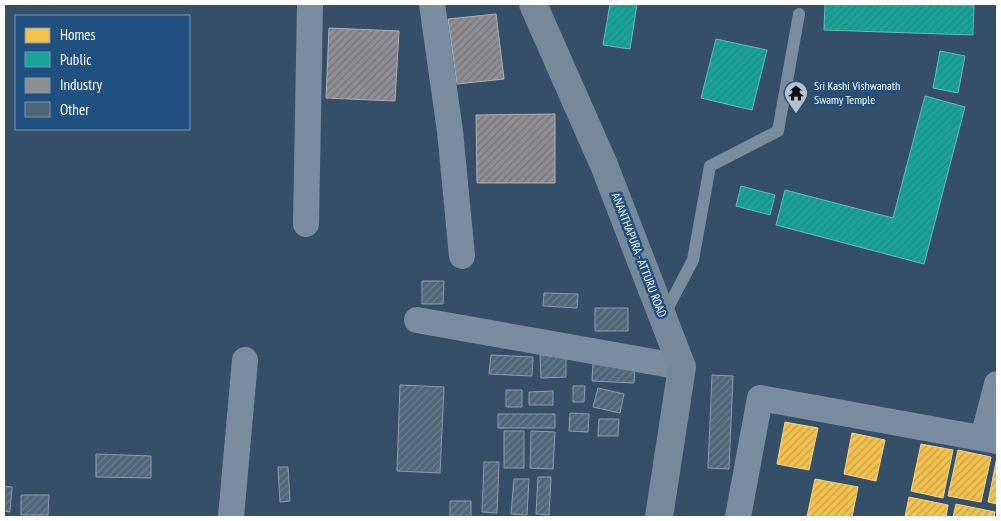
<svg xmlns="http://www.w3.org/2000/svg" width="1001" height="521" viewBox="0 0 1001 521" font-family="'PT Sans Narrow',sans-serif">
<style>
.homes{fill:url(#homes-hatch);stroke:#f6d483}
.public{fill:url(#public-hatch);stroke:#5dbfb7}
.industry{fill:url(#industry-hatch);stroke:#afafb3}
.building{fill:url(#building-hatch);stroke:#8e9eae}
.lines{fill:none;stroke-linecap:round;stroke-linejoin:round}
.lane{stroke:#7a8da0;stroke-width:12}
.street{stroke:#7a8da0;stroke-width:26}
.secondary{stroke:#76899b;stroke-width:28}
.labels{text-anchor:middle;stroke-width:5;stroke-linejoin:round;paint-order:stroke}
.poi-label{font-size:12px;fill:#fff;stroke:#1f507f;text-anchor:start}
.street-label{font-size:12px;fill:#fff;stroke:#1f507f}
</style>
<defs>
<pattern id="homes-hatch" width="6" height="6" patternUnits="userSpaceOnUse" patternTransform="scale(1.25)"><rect width="6" height="6" fill="#f2c14e"/><path d="M-1 1l2-2M0 6l6-6M5 7l2-2" fill="none" stroke="#c8a44e"/></pattern>
<pattern id="public-hatch" width="6" height="6" patternUnits="userSpaceOnUse" patternTransform="scale(1.25)"><rect width="6" height="6" fill="#17a398"/><path d="M-1 1l2-2M0 6l6-6M5 7l2-2" fill="none" stroke="#278981"/></pattern>
<pattern id="industry-hatch" width="6" height="6" patternUnits="userSpaceOnUse" patternTransform="scale(1.25)"><rect width="6" height="6" fill="#8d8d92"/><path d="M-1 1l2-2M0 6l6-6M5 7l2-2" fill="none" stroke="#76767a"/></pattern>
<pattern id="building-hatch" width="6" height="6" patternUnits="userSpaceOnUse" patternTransform="scale(1.25)"><rect width="6" height="6" fill="#50667b"/><path d="M-1 1l2-2M0 6l6-6M5 7l2-2" fill="none" stroke="#6a7d8f"/></pattern>
</defs>
<rect width="100%" height="100%" fill="#354f69"/>
<path class="homes" d="M 785,422 L 818,428 L 809,470 L 777,464 Z
M 852,433 L 885,440 L 876,481 L 844,474 Z
M 921,444 L 953,450 L 943,498 L 911,491 Z
M 958,450 L 991,457 L 981,502 L 948,496 Z
M 997,457 L 997,504 L 988,502 Z
M 815,479 L 858,487 L 852,517 L 807,517 Z
M 909,497 L 948,505 L 946,517 L 905,517 Z
M 956,504 L 995,512 L 994,517 L 953,517 Z"/>
<path class="public" d="M 610,4 L 637,4 L 630,49 L 603,45 Z
M 825,4 L 974,5 L 973,35 L 824,30 Z
M 716,39 L 767,50 L 752,110 L 701,98 Z
M 940,51 L 965,56 L 958,93 L 933,88 Z
M 925,96 L 965,107 L 924,264 L 776,225 L 785,190 L 893,218 Z
M 741,186 L 775,195 L 770,215 L 736,206 Z"/>
<path class="industry" d="M 496,14 L 504,79 L 457,84 L 448,19 Z
M 329,28 L 399,31 L 395,101 L 326,98 Z
M 555,114 L 555,183 L 477,183 L 476,115 Z"/>
<path class="building" d="M 422,281 L 444,281 L 443,304 L 422,304 Z
M 544,293 L 578,294 L 577,308 L 543,306 Z
M 595,308 L 628,308 L 628,331 L 595,331 Z
M 491,355 L 533,357 L 532,376 L 489,374 Z
M 540,355 L 566,355 L 566,377 L 541,378 Z
M 593,363 L 635,366 L 634,383 L 592,381 Z
M 712,375 L 733,376 L 729,469 L 708,468 Z
M 400,385 L 444,387 L 440,473 L 397,471 Z
M 573,386 L 585,386 L 584,402 L 573,402 Z
M 598,388 L 624,394 L 620,413 L 593,407 Z
M 506,390 L 522,390 L 522,407 L 506,407 Z
M 553,391 L 553,405 L 529,405 L 529,392 Z
M 570,413 L 589,414 L 588,432 L 569,431 Z
M 498,414 L 555,414 L 555,428 L 498,428 Z
M 599,419 L 619,419 L 618,436 L 598,436 Z
M 504,431 L 524,431 L 524,468 L 504,468 Z
M 531,431 L 555,432 L 553,469 L 530,468 Z
M 96,454 L 151,456 L 151,478 L 96,477 Z
M 484,462 L 499,462 L 497,513 L 482,512 Z
M 278,467 L 288,467 L 290,501 L 280,502 Z
M 538,477 L 551,477 L 549,515 L 536,514 Z
M 514,479 L 529,479 L 527,515 L 511,514 Z
M 4,486 L 12,487 L 10,512 L 4,511 Z
M 21,495 L 49,495 L 48,515 L 21,515 Z
M 450,501 L 471,501 L 471,517 L 450,517 Z"/>
<g class="lines">
<path class="lane" d="M 664,315 L 693,260 L 710,166 L 778,131 L 799,14"/>
<path class="street" d="M 432,4 L 450,131 L 462,256
M 306,224 L 310,4
M 417,320 L 682,367
M 983,438 L 997,384
M 231,517 L 245,360
M 738,517 L 760,398 L 997,441"/>
<path class="secondary" d="M 533,4 L 604,165 L 682,367 L 659,517"/>
</g>
<defs>
<g id="temple-pin" transform="scale(1.25)"><path d="M0 17L-7.5 6A9.5 9.5 0 1 1 7.5 6Z" fill="#b8c1ca" stroke="#1f507f"/><path d="M0-6L5-2H3V0L6.5 2.5H4V6H1.5V3h-3V6H-4V2.5H-6.5L-3 0V-2H-5Z" fill="#111"/></g>
</defs>
<g fill-rule="evenodd">
<use href="#temple-pin" x="796" y="93"/>
</g>
<g class="labels">
<g class="poi-label">
<text x="814" y="90">Sri Kashi Vishwanath<tspan x="814" dy="14">Swamy Temple</tspan></text>
</g>
<g class="street-label">
<text transform="translate(639 255) rotate(69)" y="4">ANANTHAPURA - ATTURU ROAD</text>
</g>
</g>
<rect width="1001" height="521" fill="none" stroke="#ffffff" stroke-width="10"/>
<rect x="15" y="15" width="175" height="115" fill="#1f507f" stroke="#7996b2"/>
<rect x="25" y="28" width="25" height="15" fill="#f2c14e" stroke="#7996b2"/>
<text x="60" y="40" font-size="15" fill="#ffffff">Homes</text>
<rect x="25" y="52" width="25" height="15" fill="#17a398" stroke="#7996b2"/>
<text x="60" y="65" font-size="15" fill="#ffffff">Public</text>
<rect x="25" y="78" width="25" height="15" fill="#8d8d92" stroke="#7996b2"/>
<text x="60" y="90" font-size="15" fill="#ffffff">Industry</text>
<rect x="25" y="102" width="25" height="15" fill="#50667b" stroke="#7996b2"/>
<text x="60" y="115" font-size="15" fill="#ffffff">Other</text>
</svg>
